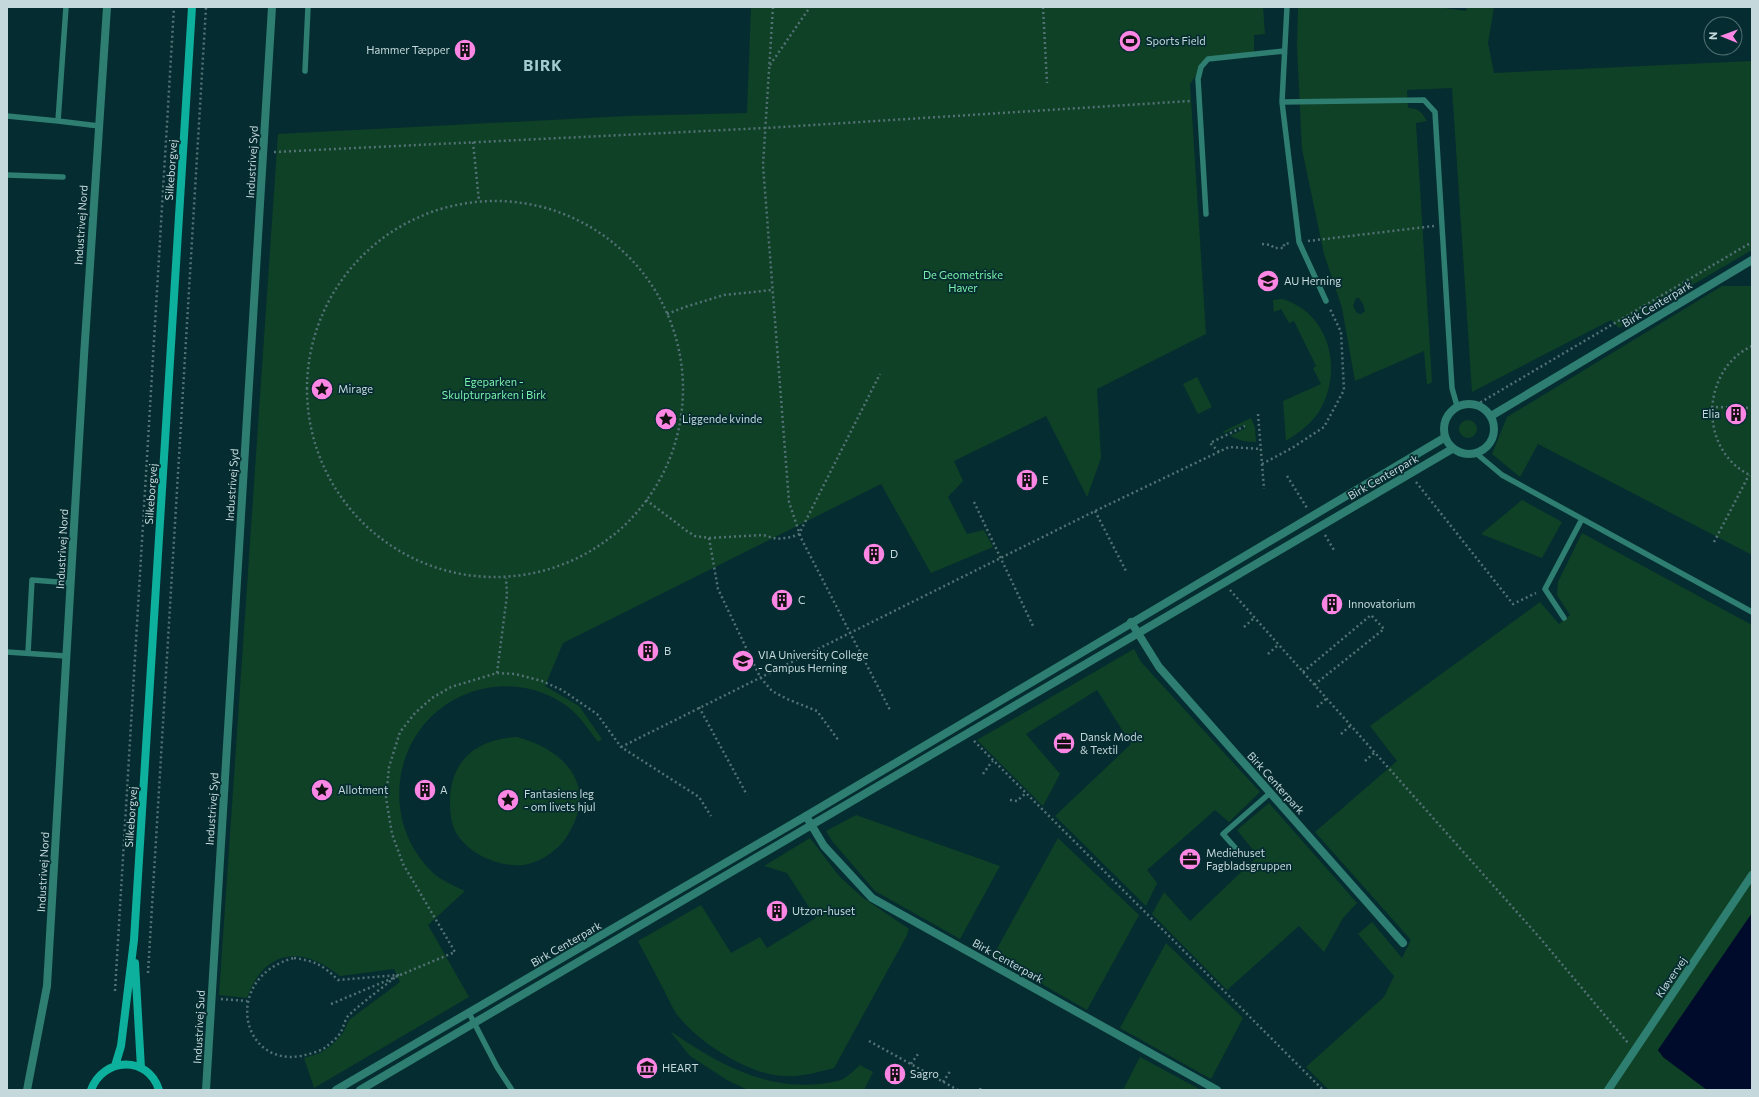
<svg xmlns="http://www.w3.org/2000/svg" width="1759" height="1097" viewBox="0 0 1759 1097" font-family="Commissioner,sans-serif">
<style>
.green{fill:#0f4126;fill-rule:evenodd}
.water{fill:#000a2a}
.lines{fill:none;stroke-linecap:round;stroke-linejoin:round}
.path{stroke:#537276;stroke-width:2.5;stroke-dasharray:2 3;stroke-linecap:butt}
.service{stroke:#2e7e71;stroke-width:5.5}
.minor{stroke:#2e7e71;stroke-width:8}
.tertiary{stroke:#2e7e71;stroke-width:8}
.secondary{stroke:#0cb09c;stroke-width:8}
.labels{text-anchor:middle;stroke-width:3.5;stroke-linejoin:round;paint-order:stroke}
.poi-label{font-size:11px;fill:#c5d8db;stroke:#052c30;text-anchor:start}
.street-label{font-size:11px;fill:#c5d8db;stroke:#052c30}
.park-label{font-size:11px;fill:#7cf2aa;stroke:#052c30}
.district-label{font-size:15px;font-weight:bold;letter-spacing:1px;fill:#a4cbd0;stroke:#052c30}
</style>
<rect width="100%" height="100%" fill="#052c30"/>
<path class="green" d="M 751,7 L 1263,7 L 1265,34 L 1254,35 L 1254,54 L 1208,59 L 1190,84 L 1206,334 L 1097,389 L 1101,458 L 1087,497 L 1046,416 L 954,461 L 963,481 L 948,497 L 967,534 L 984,530 L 993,547 L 931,573 L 881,484 L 563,643 L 545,686 L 579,706 L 602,739 L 598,742 C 589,730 580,716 567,706 C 543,689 516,683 487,688 C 401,704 370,809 431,871 C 440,880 454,886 465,891 L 428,925 L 469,997 L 314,1088 L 304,1058 L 320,1053 L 332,1045 L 343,1033 L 349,1020 L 400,982 L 394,969 L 340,976 C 302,945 264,949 247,998 L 219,995 L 278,134 L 627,116 L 747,113 Z
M 1298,7 L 1438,7 L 1466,11 L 1467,7 L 1494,7 L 1488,43 L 1494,73 L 1752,61 L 1752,250 L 1619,328 L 1611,320 L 1472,392 L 1452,88 L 1407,90 L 1408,108 C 1419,108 1422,113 1427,121 L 1416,123 L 1432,382 L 1427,385 L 1424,351 L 1355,381 L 1342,308 L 1324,254 L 1302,149 L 1297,47 ZM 1356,298 L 1359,298 L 1363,304 L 1365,311 L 1361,314 L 1357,313 L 1353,306 Z
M 1722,286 L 1752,286 L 1752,555 L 1538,444 L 1520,477 L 1492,454 L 1507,417 Z
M 1282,299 C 1331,313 1344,373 1318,413 C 1310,425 1298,433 1286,441 L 1283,401 L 1321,384 L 1313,368 L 1316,366 L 1294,321 L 1289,323 L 1281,309 L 1274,312 L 1273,300 Z
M 1197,377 L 1212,407 L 1198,414 L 1183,384 Z
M 1251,418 L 1255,428 L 1256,442 L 1243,441 L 1230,436 L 1246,428 L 1244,425 L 1225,433 L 1222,432 Z
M1459 429a9 9 0 1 1 18 0a9 9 0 1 1-18 0Z
M 1522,500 L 1562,522 L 1542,558 L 1481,534 Z
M 1582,533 L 1752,625 L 1752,913 L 1658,1050 L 1663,1057 L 1707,1090 L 1329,1090 L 1306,1067 L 1384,997 L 1394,976 L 1358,934 L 1372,922 L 1402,958 L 1411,940 L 1315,832 L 1397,761 L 1370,726 L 1540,602 L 1559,624 L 1570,615 L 1557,595 L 1558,582 Z
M 1134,649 L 1141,662 L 1260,792 L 1229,822 L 1215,810 L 1147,870 L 1157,883 L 1146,906 L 1055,816 L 1131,744 L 1097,690 L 1026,734 L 1060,774 L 1043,806 L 977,740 Z
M 517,737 C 566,750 599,787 567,836 C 559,850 539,863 523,865 C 499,867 470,855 457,834 C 451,825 450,812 450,802 C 450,760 477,739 517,737 Z
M 1269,803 L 1357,903 L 1343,918 L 1324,952 L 1299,926 L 1227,990 L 1152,914 L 1164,892 L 1190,921 L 1258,856 L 1237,830 Z
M 856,815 L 1000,866 L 960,939 L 875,891 L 833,842 L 826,831 Z
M 810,838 L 839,876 L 862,897 L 909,929 L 906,937 L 834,1068 C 818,1072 802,1077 786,1076 C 750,1076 700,1043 679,1017 C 673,1010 669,1000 665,992 C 656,975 647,958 638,941 L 701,905 L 731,953 L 760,937 L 767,948 L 816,918 L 787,873 L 764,866 Z
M 1058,838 L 1139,915 L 1087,1010 L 993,956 Z
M 1166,943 L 1243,1018 L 1211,1079 L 1120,1028 Z
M 670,1031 C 721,1066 776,1097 841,1080 C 848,1077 854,1070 860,1065 L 873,1072 L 864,1090 L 748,1090 L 727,1080 L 690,1056 Z
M 1140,1057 L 1201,1090 L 1123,1090 Z"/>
<path class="water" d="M 1752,913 L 1752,1090 L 1707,1090 L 1663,1057 L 1658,1050 Z"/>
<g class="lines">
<path class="path" d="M 773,7 L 763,165 L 789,502 L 801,538 L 890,710
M 1043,7 L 1047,83
M 770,65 L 810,7
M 473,142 L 479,201
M 274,152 L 766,128 L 1190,101
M307 389a188 188 0 1 1 376 0a188 188 0 1 1-376 0Z
M 1308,241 L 1434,226
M 1262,244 L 1271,245 L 1274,248 L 1284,248 L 1284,244 L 1291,243
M 667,314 L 685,307 L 724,295 L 772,290
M 1752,346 C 1700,370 1698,452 1752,476
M 1476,405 L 1752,242
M 1711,407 L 1752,408
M 1258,414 L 1264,489
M 1219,452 L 1210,443 L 1245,426
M 1262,464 L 1292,448 L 1324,427 L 1344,390 L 1341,332 L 1330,309
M 1287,476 L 1307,508
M 1416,482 L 1513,604 L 1536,593
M 646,500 L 687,531 L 695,536 L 709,538 L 763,535 L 777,539 L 792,537 L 799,534 L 880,374
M 974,502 L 1033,626
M 1095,511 L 1126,571
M 1325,535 L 1334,550
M 709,538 L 718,589 L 760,677 L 772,691 L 787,699 L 817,711 L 839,741
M 1714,542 L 1749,475
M 1230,590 L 1540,938 L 1628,1043
M 1244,627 L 1254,618
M 1268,654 L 1278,645
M 1303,672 L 1371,615 L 1384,629 L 1314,685
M 497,673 L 507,595 L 506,578
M 699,707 L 747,795
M 1317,707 L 1326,699
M 1341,734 L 1350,726
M 974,741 L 1323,1090
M 621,747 L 1095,511 L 1229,447 L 1261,449
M 1365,761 L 1374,753
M 983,774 L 993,760
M 1010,800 L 1017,801 L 1026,793
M 294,958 C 315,961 323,965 338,980 L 398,975 C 382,988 364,1001 349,1015 C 345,1019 344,1026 341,1032 C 338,1037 331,1043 326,1047 C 319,1052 309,1054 301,1056 C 240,1067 222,977 294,958 Z
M 148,973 L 206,7
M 115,991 L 174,7
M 221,999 L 247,1001
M 331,1004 L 455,952 L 403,864 L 392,834 L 386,798 L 389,767 L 400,732 L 415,713 L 432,698 L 451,687 L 497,673 L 515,674 L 542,681 L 562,690 L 597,714 L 621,747 L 699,797 L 711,816
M 869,1041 L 958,1090
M 911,1064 L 918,1054
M 943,1082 L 951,1070
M 980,1090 L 981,1087"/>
<path class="service" d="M 66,7 L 58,121 L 99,126
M 1287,7 L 1282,102 L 1299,242 L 1326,301
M 305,71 L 308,7
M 1282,102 L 1424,100 L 1435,112 L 1452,388 L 1457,406
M 7,116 L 58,121
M 7,175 L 63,177
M 1206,214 L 1198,79 L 1201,67 L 1208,59 L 1284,51
M 1477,454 L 1502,475 L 1752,612
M 1564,618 L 1545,589 L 1582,519
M 7,652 L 66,656
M 28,653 L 32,580 L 71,583
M 1238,851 L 1223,834 L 1270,793
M 469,1013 L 497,1067 L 512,1090"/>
<path class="minor" d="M 1491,416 L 1752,260
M 1131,622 L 1159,667 L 1403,943
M 806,816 L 824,846 L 872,898 L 1217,1090
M 27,1090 L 47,986 L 84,356 L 107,7
M 206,1090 L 272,7
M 1608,1090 L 1752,875"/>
<path class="tertiary" d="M1444 429a25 25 0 1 1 50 0a25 25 0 1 1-50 0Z
M 336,1090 L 806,816 L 1444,438
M 360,1090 L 1452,449"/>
<path class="secondary" d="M 135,963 L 141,1068
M 115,1066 L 121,1046 L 134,940 L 192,7
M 91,1090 C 103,1057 148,1055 159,1090"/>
</g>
<defs>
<g id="stadium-disc" transform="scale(1.15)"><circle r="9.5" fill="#fc86e4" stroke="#052c30"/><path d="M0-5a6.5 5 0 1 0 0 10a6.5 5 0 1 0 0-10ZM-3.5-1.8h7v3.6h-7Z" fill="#111"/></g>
<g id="building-disc" transform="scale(1.15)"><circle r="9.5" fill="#fc86e4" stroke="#052c30"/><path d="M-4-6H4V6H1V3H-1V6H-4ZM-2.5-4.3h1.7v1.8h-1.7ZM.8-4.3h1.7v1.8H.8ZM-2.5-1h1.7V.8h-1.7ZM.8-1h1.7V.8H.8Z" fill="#111"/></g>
<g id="school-disc" transform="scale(1.15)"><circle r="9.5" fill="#fc86e4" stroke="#052c30"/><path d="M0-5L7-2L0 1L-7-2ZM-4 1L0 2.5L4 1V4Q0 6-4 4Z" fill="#111"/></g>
<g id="sight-disc" transform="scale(1.15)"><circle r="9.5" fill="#fc86e4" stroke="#052c30"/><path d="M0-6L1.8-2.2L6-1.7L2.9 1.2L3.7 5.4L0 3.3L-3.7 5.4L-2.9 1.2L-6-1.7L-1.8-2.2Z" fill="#111"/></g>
<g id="university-disc" transform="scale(1.15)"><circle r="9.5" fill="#fc86e4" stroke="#052c30"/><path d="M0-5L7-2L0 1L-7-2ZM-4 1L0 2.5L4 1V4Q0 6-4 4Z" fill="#111"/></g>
<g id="office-disc" transform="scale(1.15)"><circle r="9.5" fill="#fc86e4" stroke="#052c30"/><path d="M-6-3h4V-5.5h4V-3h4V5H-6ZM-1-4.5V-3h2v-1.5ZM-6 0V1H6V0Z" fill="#111"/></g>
<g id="museum-disc" transform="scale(1.15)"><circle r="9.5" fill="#fc86e4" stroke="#052c30"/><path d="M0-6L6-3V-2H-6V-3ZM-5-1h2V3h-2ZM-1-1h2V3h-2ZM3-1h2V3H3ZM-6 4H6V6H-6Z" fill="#111"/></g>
</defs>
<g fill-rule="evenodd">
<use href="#stadium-disc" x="1130" y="41"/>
<use href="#building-disc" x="465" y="50"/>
<use href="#school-disc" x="1268" y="281"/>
<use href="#sight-disc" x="322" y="389"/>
<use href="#building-disc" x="1736" y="414"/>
<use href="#sight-disc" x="666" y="419"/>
<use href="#building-disc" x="1027" y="480"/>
<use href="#building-disc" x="874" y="554"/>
<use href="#building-disc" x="782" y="600"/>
<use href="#building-disc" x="1332" y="604"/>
<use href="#building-disc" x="648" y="651"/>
<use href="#university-disc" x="743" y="661"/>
<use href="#office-disc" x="1064" y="743"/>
<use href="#sight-disc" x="322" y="790"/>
<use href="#building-disc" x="425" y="790"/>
<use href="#sight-disc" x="508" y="800"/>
<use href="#office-disc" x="1190" y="859"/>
<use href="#building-disc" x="777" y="911"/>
<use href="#museum-disc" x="647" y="1068"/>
<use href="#building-disc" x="895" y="1074"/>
</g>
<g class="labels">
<g class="poi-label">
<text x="1146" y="45">Sports Field</text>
<text x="450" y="54" text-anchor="end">Hammer Tæpper</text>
<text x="1284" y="285">AU Herning</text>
<text x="338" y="393">Mirage</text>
<text x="1720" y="418" text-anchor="end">Elia</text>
<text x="682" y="423">Liggende kvinde</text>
<text x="1042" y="484">E</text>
<text x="890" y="558">D</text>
<text x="798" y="604">C</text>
<text x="1348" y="608">Innovatorium</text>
<text x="664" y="655">B</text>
<text x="758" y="659">VIA University College<tspan x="758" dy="13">- Campus Herning</tspan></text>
<text x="1080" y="741">Dansk Mode<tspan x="1080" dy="13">&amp; Textil</tspan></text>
<text x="338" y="794">Allotment</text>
<text x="440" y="794">A</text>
<text x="524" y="798">Fantasiens leg<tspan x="524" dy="13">- om livets hjul</tspan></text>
<text x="1206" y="857">Mediehuset<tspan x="1206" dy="13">Fagbladsgruppen</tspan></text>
<text x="792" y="915">Utzon-huset</text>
<text x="662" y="1072">HEART</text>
<text x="910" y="1078">Sagro</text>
</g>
<g class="street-label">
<text transform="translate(252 162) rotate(-87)" y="4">Industrivej Syd</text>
<text transform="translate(171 170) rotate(-86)" y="4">Silkeborgvej</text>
<text transform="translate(81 225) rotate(-86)" y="4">Industrivej Nord</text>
<text transform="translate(1657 304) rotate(-31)" y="4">Birk Centerpark</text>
<text transform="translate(1383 477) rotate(-30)" y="4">Birk Centerpark</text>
<text transform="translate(232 485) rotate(-86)" y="4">Industrivej Syd</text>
<text transform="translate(151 494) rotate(-86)" y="4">Silkeborgvej</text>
<text transform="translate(62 549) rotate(-87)" y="4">Industrivej Nord</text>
<text transform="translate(1276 783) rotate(48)" y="4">Birk Centerpark</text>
<text transform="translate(212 809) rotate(-86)" y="4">Industrivej Syd</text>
<text transform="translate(131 817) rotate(-86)" y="4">Silkeborgvej</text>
<text transform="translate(43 872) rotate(-87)" y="4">Industrivej Nord</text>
<text transform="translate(566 944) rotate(-30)" y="4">Birk Centerpark</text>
<text transform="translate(1008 961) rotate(29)" y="4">Birk Centerpark</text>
<text transform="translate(1671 977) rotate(-56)" y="4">Kløvervej</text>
<text transform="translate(199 1027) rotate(-87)" y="4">Industrivej Sud</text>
</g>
<g class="park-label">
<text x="963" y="279">De Geometriske<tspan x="963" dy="13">Haver</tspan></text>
<text x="494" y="386">Egeparken -<tspan x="494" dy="13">Skulpturparken i Birk</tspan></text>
</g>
<g class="district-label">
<text x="543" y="71">BIRK</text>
</g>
</g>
<rect width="1759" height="1097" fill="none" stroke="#c5d8db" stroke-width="16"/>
<g transform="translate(1723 36) rotate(271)"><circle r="19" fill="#052c30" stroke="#527174"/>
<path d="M0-3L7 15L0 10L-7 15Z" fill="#fc86e4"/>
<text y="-6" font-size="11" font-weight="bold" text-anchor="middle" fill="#c5d8db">N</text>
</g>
</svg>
